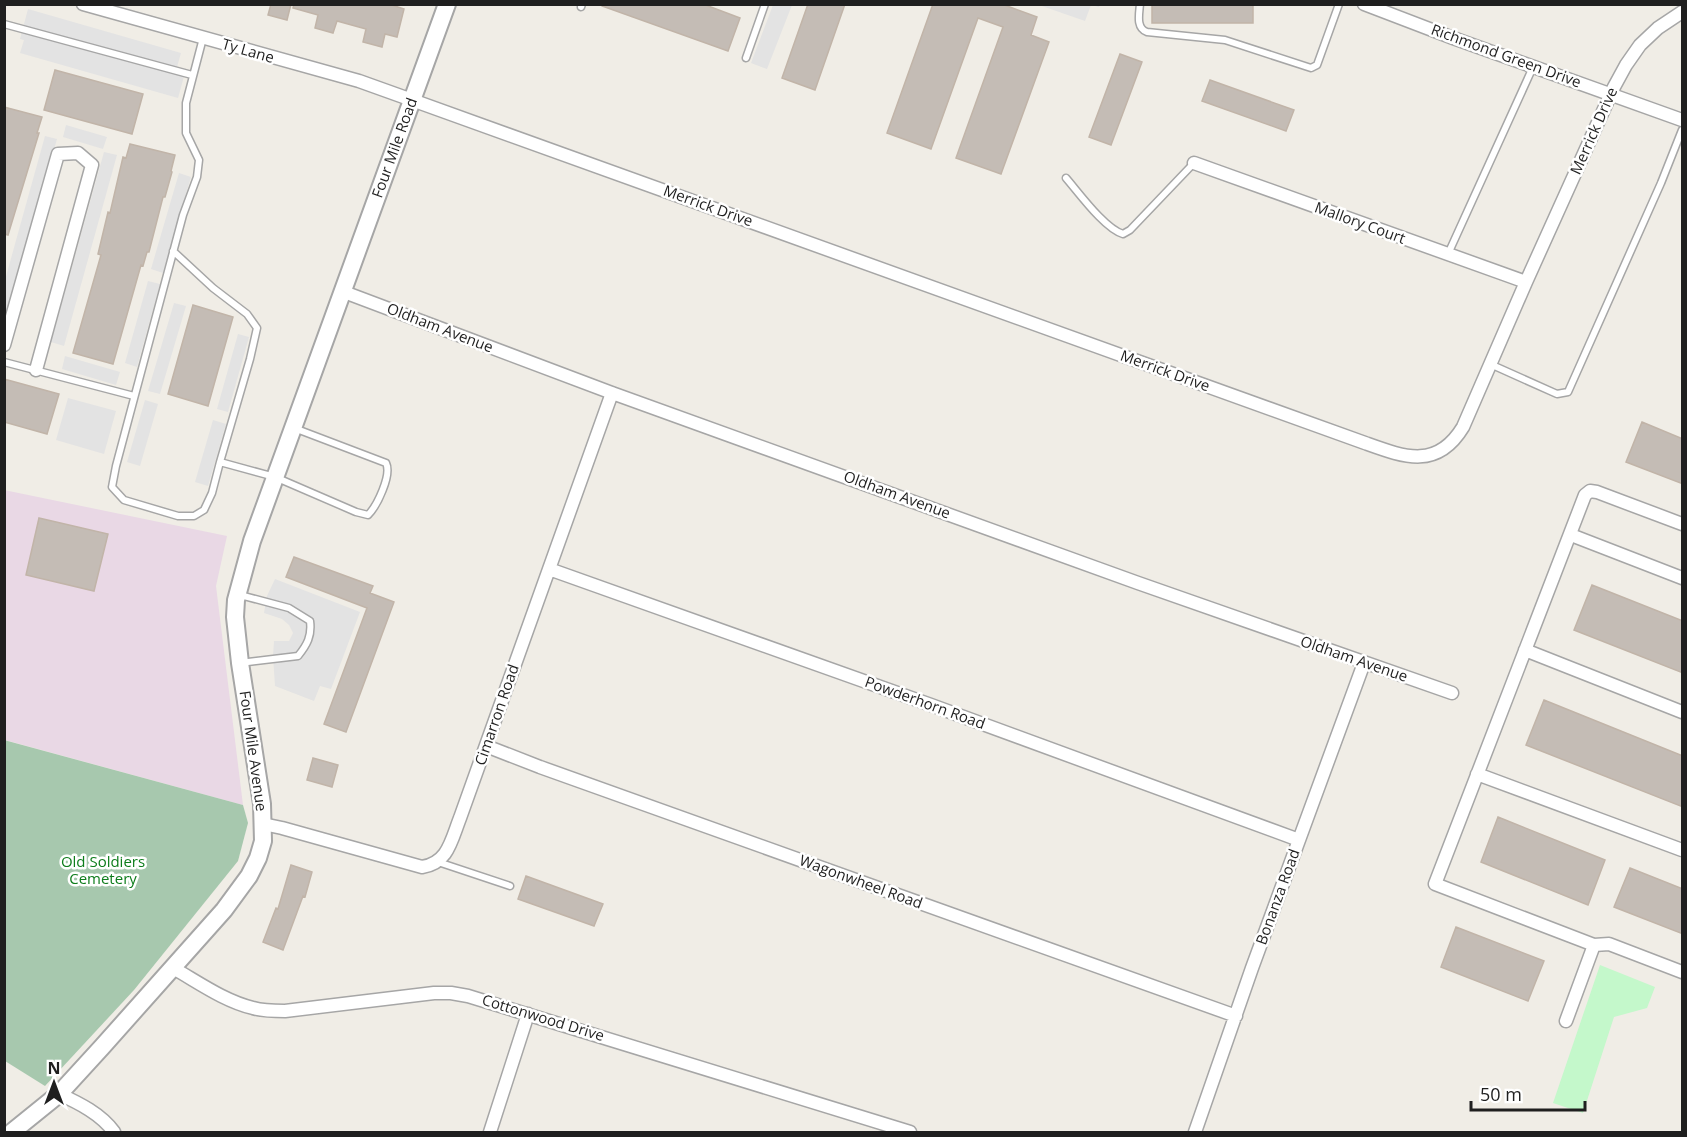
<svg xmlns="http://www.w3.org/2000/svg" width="1687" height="1137" viewBox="0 0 1687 1137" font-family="'Open Sans',sans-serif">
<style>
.industrial{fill:#e9d8e5}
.cemetery{fill:#a7c8ae}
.park{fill:#c4f8cb}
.parking{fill:#e3e3e3}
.building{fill:#c4bcb5;stroke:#c1b4a8;stroke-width:1.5}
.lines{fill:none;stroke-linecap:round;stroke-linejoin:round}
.service-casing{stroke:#a6a6a6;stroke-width:9}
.minor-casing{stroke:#a6a6a6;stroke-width:15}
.tertiary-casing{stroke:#a6a6a6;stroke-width:20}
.service{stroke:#fff;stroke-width:6}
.minor{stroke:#fff;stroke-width:12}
.tertiary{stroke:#fff;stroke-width:16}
.labels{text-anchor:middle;stroke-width:5;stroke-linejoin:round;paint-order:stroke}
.street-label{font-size:15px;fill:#1f1f1f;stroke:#fff}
.park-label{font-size:15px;fill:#0e7d1c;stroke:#fff}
</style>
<rect width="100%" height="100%" fill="#f0ede6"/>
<path class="industrial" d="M 4,490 L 227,536 L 216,586 L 243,805 L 5,740 Z"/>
<path class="cemetery" d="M 4,740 L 243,805 L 248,823 L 238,861 L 134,990 L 45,1086 L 5,1061 Z"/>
<path class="park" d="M 1600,965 L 1655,987 L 1647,1008 L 1614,1017 L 1583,1113 L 1553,1103 Z"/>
<path class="parking" d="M 773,5 L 792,5 L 767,69 L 751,63 Z
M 1039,5 L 1100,5 L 1099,7 L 1091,5 L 1085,21 Z
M 28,9 L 181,53 L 177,67 L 186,69 L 178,98 L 20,53 L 24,40 L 20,39 Z
M 66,125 L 107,137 L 103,149 L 63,137 Z
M 45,136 L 57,139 L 5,326 L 5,280 Z
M 104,152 L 117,155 L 64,346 L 51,342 Z
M 179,173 L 191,177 L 163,273 L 151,269 Z
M 148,281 L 160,284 L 137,367 L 125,363 Z
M 174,303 L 186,306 L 160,394 L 148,391 Z
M 238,334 L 249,337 L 228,412 L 217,409 Z
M 65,356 L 120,372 L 116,385 L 62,369 Z
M 68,398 L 116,411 L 104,454 L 56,440 Z
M 145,400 L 158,404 L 140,466 L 127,462 Z
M 213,420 L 226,424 L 208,486 L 195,482 Z
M 275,579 L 360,612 L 331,689 L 320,686 L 314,701 L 275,686 L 273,656 L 274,641 L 289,641 L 293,633 L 289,625 L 282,619 L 264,613 L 267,596 Z"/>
<path class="building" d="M 271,4 L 291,4 L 287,20 L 268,15 Z
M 294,4 L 389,4 L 404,9 L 397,37 L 385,34 L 382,47 L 363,42 L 366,29 L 337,21 L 333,33 L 315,28 L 318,15 L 293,8 Z
M 602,4 L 703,4 L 740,18 L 728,51 L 602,6 Z
M 808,4 L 845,4 L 815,90 L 782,78 Z
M 933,4 L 1002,4 L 1037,17 L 1031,35 L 1049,42 L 1001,174 L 956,158 L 1003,27 L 978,18 L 931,149 L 887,133 Z
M 1152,4 L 1253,4 L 1253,23 L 1152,23 Z
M 1120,54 L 1142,62 L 1111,145 L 1089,137 Z
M 55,70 L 143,94 L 132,134 L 44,110 Z
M 1210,80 L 1294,110 L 1286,131 L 1202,101 Z
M 4,107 L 42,117 L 37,133 L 39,133 L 8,235 L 4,234 Z
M 130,144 L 175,155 L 171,171 L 172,172 L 165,197 L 163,197 L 149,252 L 147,252 L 143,266 L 141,265 L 113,364 L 73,353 L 101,255 L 98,254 L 108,212 L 110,213 L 123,157 L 126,158 Z
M 193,305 L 233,317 L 208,406 L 168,394 Z
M 4,379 L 59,394 L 47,434 L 4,422 Z
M 1642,422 L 1683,439 L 1683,484 L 1626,462 Z
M 39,518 L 108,534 L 94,591 L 26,575 Z
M 294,557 L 373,586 L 370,593 L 394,602 L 346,732 L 324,724 L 367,608 L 286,577 Z
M 1592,585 L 1683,621 L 1683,673 L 1574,630 Z
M 1544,700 L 1683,756 L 1683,807 L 1526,745 Z
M 313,758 L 338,765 L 332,787 L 307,780 Z
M 1498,817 L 1605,860 L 1588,905 L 1481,862 Z
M 291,865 L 312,872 L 305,897 L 303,896 L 283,950 L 263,942 L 276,908 L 278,909 Z
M 1630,868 L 1683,889 L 1683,934 L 1614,907 Z
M 526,876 L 603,904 L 594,926 L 518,899 Z
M 1456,927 L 1544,961 L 1528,1001 L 1441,967 Z"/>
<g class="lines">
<g class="service-casing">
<path id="service" d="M 1140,4 C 1139,15 1136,28 1147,32 L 1225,40 L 1311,68 L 1317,65 L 1339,4
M 581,7 L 582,4
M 4,24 L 192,75
M 203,38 L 186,103 L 186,133 L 199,160 L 197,177 L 183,215 L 116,466 L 112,487 L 124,500 L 178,516 L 194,516 L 204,510 L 212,493 L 220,462 L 275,477 L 356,512 L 368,515 C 377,506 392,475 386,463 L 294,428
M 746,58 L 765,4
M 1066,178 C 1079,193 1105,229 1123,234 L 1130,230 L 1194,163
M 173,251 L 213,288 L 247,314 L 257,328 L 250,359 L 220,462
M 1448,254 L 1533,67
M 4,362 L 134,396
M 1490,364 L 1557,394 L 1568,392 L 1661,183 L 1682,130
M 240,595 L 289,608 L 310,621 C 312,636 307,645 298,656 L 240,663
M 438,862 L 510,886"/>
</g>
<g class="minor-casing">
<path id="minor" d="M 83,4 L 359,81 L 412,100 L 1365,443 C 1404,457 1437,470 1463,427 L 1526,282 L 1614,87 L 1626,65 L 1640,45 L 1658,28 L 1682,12
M 1364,4 L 1453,38 L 1682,120
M 1194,163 L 1526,282
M 344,292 L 612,393 L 1138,583 L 1452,693
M 4,345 L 58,154 L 78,153 L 92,165 L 36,370
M 1682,524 L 1597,492 L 1590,491 L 1585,495 L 1435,884 L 1594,945 L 1609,944 L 1682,972
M 1571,535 L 1682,578
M 549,569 L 931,705 L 1299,840
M 1525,650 L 1682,712
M 486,746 L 540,767 L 1236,1016
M 1477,774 L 1682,850
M 263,824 L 282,828 L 422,867 C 448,863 451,841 460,818 L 612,393
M 173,968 C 198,982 224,1001 253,1008 C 263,1011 274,1011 285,1011 L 434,993 L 451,993 L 468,996 L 910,1132
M 1566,1021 L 1594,945
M 59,1094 C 79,1103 101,1114 114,1132
M 490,1132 L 528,1014
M 1195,1132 L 1252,968 L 1364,663"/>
</g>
<g class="tertiary-casing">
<g id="tertiary">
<path id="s1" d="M 12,1132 L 59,1094 L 102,1047 L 224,910 L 249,876 L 258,858 L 263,841 L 262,804 L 240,663 L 235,617 L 236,600 L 252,541 L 447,4"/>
</g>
</g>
<use href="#service" class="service"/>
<use href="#minor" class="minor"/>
<use href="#tertiary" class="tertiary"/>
</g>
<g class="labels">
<g class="street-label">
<text transform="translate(248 51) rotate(16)" y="5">Ty Lane</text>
<text transform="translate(1506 56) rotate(20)" y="5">Richmond Green Drive</text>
<text transform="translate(1594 131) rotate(-66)" y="5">Merrick Drive</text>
<text dy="5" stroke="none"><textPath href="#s1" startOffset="1110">Four Mile Road</textPath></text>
<text transform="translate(708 206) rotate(20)" y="5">Merrick Drive</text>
<text transform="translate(1360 223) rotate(20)" y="5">Mallory Court</text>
<text transform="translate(440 328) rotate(21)" y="5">Oldham Avenue</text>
<text transform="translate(1165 371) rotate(20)" y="5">Merrick Drive</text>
<text transform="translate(897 495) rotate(20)" y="5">Oldham Avenue</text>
<text transform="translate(1354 659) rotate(19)" y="5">Oldham Avenue</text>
<text transform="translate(925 703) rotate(20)" y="5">Powderhorn Road</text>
<text transform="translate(497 715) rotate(-71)" y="5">Cimarron Road</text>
<text transform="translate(253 751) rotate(82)" y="5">Four Mile Avenue</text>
<text transform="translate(861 882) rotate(20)" y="5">Wagonwheel Road</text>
<text transform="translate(1278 897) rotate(-70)" y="5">Bonanza Road</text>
<text transform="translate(543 1018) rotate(17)" y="5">Cottonwood Drive</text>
</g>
<g class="park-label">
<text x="103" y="867">Old Soldiers<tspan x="103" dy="17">Cemetery</tspan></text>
</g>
</g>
<rect width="1687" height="1137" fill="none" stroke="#1f1f1f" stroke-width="12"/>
<g transform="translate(54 1083)" stroke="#ffffff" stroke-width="4.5" paint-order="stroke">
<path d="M0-4.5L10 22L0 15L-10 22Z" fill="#1f1f1f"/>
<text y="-9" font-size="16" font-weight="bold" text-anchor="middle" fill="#1f1f1f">N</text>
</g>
<path d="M1471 1101v9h114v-9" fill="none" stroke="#1f1f1f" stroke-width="3"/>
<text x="1480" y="1101" font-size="18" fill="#1f1f1f" stroke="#ffffff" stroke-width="4.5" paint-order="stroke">50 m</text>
</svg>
